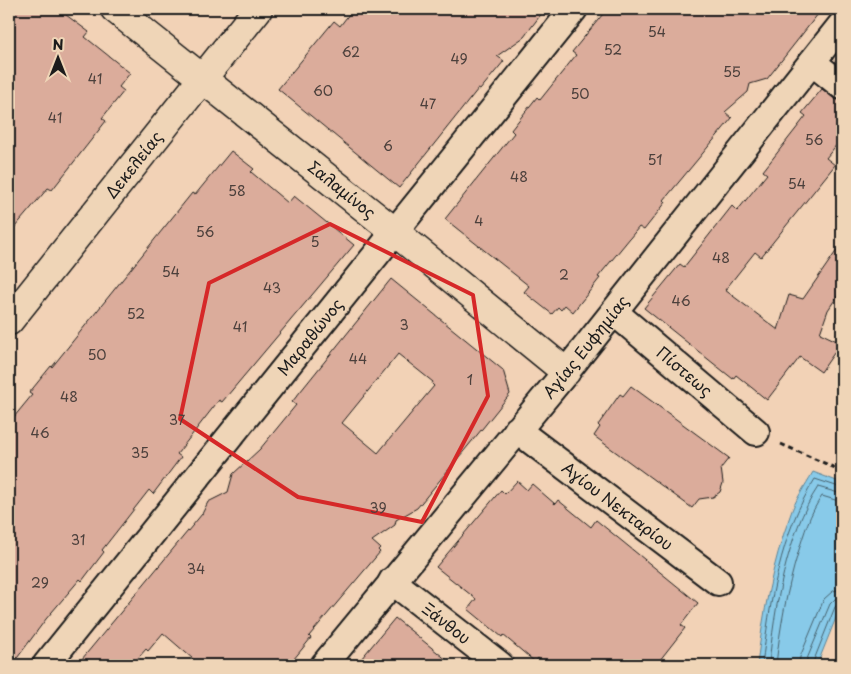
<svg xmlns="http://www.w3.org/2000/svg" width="851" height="674" viewBox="0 0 851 674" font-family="'Playpen Sans',sans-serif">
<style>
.water{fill:#88cae9;stroke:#5d8497}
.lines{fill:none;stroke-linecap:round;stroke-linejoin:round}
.shore{stroke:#47626e;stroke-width:1}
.building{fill:#dbac9b;stroke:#1c1c1c;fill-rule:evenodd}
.street-casing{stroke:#1c1c1c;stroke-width:30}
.secondary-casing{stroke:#1c1c1c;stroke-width:31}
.primary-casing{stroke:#1c1c1c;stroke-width:31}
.path{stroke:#1c1c1c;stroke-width:3;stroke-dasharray:5 4;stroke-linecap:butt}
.street{stroke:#efd5b7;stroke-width:26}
.secondary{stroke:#efd5b7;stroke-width:28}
.primary{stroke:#efd5b7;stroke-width:28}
.marked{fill:none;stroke:#d62828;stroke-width:4;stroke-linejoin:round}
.labels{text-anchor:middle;stroke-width:4.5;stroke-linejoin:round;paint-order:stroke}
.number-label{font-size:14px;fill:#4c403c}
.street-label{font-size:16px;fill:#1c1c1c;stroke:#efd5b7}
</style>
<rect width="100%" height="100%" fill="#f2d2b6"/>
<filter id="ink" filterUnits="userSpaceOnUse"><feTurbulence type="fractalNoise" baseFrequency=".02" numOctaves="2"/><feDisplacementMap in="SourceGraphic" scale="10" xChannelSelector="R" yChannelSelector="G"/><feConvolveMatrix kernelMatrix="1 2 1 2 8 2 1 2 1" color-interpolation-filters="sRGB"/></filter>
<g filter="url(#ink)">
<path class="water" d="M 813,472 L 842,483 L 842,603 L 817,665 L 757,665 C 763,615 772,564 790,516 C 795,500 805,486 813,472 Z"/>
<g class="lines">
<path class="shore" d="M 762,665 C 770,602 780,534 815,479 L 842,488
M 769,665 C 774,610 787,533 818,487 L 842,494
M 776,665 C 780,627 787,590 798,553 C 804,533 810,513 822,496 L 842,502
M 799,665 L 800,657 L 824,599 L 833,591 L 842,589
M 806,665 L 807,659 L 830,604 L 835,599 L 842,597
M 812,665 L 835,607 L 838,604 L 842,603"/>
</g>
<path class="building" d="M 9,9 L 58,9 L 89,32 L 85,37 L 130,73 L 119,87 L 124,91 L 102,118 L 106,121 L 52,190 L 48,188 L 9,234 Z
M 353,9 L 545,9 L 524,37 L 497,56 L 504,61 L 480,90 L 478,89 L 399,188 L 278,89 L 334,21 L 340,26 Z
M 607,9 L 822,9 L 767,79 L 750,84 L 748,92 L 725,112 L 732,118 L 664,200 L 666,202 L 644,230 L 639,227 L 598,277 L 600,278 L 573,312 L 565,305 L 561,310 L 558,307 L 552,314 L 524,292 L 529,286 L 445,219 L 514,133 L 511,130 L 537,97 L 540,100 L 576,55 L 572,52 Z
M 822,89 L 833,98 L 842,101 L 842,138 L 826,158 L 835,165 L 761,257 L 755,252 L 725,290 L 778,330 L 789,295 L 803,299 L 842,243 L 842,289 L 828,310 L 820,333 L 841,343 L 821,372 L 800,357 L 767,400 L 736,375 L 733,379 L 644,308 L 680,264 L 684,267 L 732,206 L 737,211 L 767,174 L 763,171 L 806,116 L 802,113 Z
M 231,151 L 254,169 L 251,172 L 288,203 L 294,196 L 354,245 L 222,402 L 219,400 L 177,454 L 181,457 L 153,494 L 149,490 L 102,550 L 104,552 L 82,581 L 80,579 L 46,619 L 12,665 L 9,665 L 9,423 L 32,395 L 29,393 L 51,366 L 52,367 L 192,193 L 195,195 Z
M 391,279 L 503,370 L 510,394 L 482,429 L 417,508 L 396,520 L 395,525 L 372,541 L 380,548 L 378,550 L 380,552 L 309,636 L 311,638 L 289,665 L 200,665 L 163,633 L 148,651 L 146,649 L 132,665 L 77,665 L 202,514 L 208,502 L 228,492 L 233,474 L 260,449 L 296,405 L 292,402 ZM 398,354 L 433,382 L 432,384 L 434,386 L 378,453 L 342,423 Z
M 631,386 L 729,458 L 721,468 L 723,483 L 720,492 L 713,497 L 699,499 L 692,508 L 594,436 L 600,427 L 598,425 L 620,394 L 623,396 Z
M 517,481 L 527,490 L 532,484 L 555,504 L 558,500 L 591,527 L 596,520 L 698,603 L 681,625 L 685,628 L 656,665 L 545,665 L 538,658 L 535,662 L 503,635 L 502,637 L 468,609 L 476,599 L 436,567 L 501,490 L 505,494 Z
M 395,618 L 453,665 L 356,665 Z"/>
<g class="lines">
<g class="street-casing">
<g id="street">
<path d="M 812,62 L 842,86"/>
<path id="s1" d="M 614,312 L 756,432"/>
<path id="s2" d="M 517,430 L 718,582"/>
<path id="s3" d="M 392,581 L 500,665"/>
<path id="s4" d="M 46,665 L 574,9"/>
<path id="s5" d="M 324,665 L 566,372 L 842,24"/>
</g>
</g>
<g class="secondary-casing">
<g id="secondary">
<path id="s6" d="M 115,9 L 395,232 L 566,372"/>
</g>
</g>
<g class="primary-casing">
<g id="primary">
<path id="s7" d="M 9,321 L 258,9"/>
</g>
</g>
<path class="path" d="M 781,444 L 842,471"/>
<use href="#street" class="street"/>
<use href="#secondary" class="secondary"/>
<use href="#primary" class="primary"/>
</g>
</g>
<path class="marked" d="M 330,224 L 473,295 L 488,396 L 422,522 L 298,497 L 180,419 L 209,283 Z"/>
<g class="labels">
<g class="number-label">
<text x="657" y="37">54</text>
<text x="613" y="55">52</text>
<text x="351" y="57">62</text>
<text x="459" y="64">49</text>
<text x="732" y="77">55</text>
<text x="95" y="84">41</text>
<text x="323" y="96">60</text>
<text x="580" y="99">50</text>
<text x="428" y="109">47</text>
<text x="55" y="123">41</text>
<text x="814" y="145">56</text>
<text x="388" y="151">6</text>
<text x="655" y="165">51</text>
<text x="519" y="182">48</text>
<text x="797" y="189">54</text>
<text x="237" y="196">58</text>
<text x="479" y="226">4</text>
<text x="205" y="237">56</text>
<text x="315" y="247">5</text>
<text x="721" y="263">48</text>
<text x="171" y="277">54</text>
<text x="564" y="280">2</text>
<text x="272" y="293">43</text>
<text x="681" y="306">46</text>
<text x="136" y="319">52</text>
<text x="404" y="330">3</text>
<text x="240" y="332">41</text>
<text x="97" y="360">50</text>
<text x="358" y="364">44</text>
<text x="470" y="385">1</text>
<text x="69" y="402">48</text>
<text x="177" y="425">37</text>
<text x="40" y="438">46</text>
<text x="140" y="458">35</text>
<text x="378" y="513">39</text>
<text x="78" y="545">31</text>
<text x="196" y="574">34</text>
<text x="40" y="588">29</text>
</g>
<g class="street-label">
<text dy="6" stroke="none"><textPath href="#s7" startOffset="200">Δεκελείας</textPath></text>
<text dy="6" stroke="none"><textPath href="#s6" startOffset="290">Σαλαμίνος</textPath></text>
<text dy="6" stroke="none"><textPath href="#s4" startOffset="421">Μαραθώνος</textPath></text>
<text dy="6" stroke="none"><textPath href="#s5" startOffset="412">Αγίας Ευφημίας</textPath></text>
<text dy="6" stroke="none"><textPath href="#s1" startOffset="92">Πίστεως</textPath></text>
<text dy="6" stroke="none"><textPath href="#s2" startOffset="126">Αγίου Νεκταρίου</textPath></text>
<text dy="6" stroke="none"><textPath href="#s3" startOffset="69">Ξάνθου</textPath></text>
</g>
</g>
<rect width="851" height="674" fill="none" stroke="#efd5b7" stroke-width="30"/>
<rect x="15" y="15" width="821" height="644" fill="none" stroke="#1c1c1c" stroke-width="2" filter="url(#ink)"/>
<g transform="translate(58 58)" stroke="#efd5b7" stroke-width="4" paint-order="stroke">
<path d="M0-4L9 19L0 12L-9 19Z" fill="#1c1c1c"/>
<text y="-8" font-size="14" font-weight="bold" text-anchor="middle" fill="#1c1c1c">N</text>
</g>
</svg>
